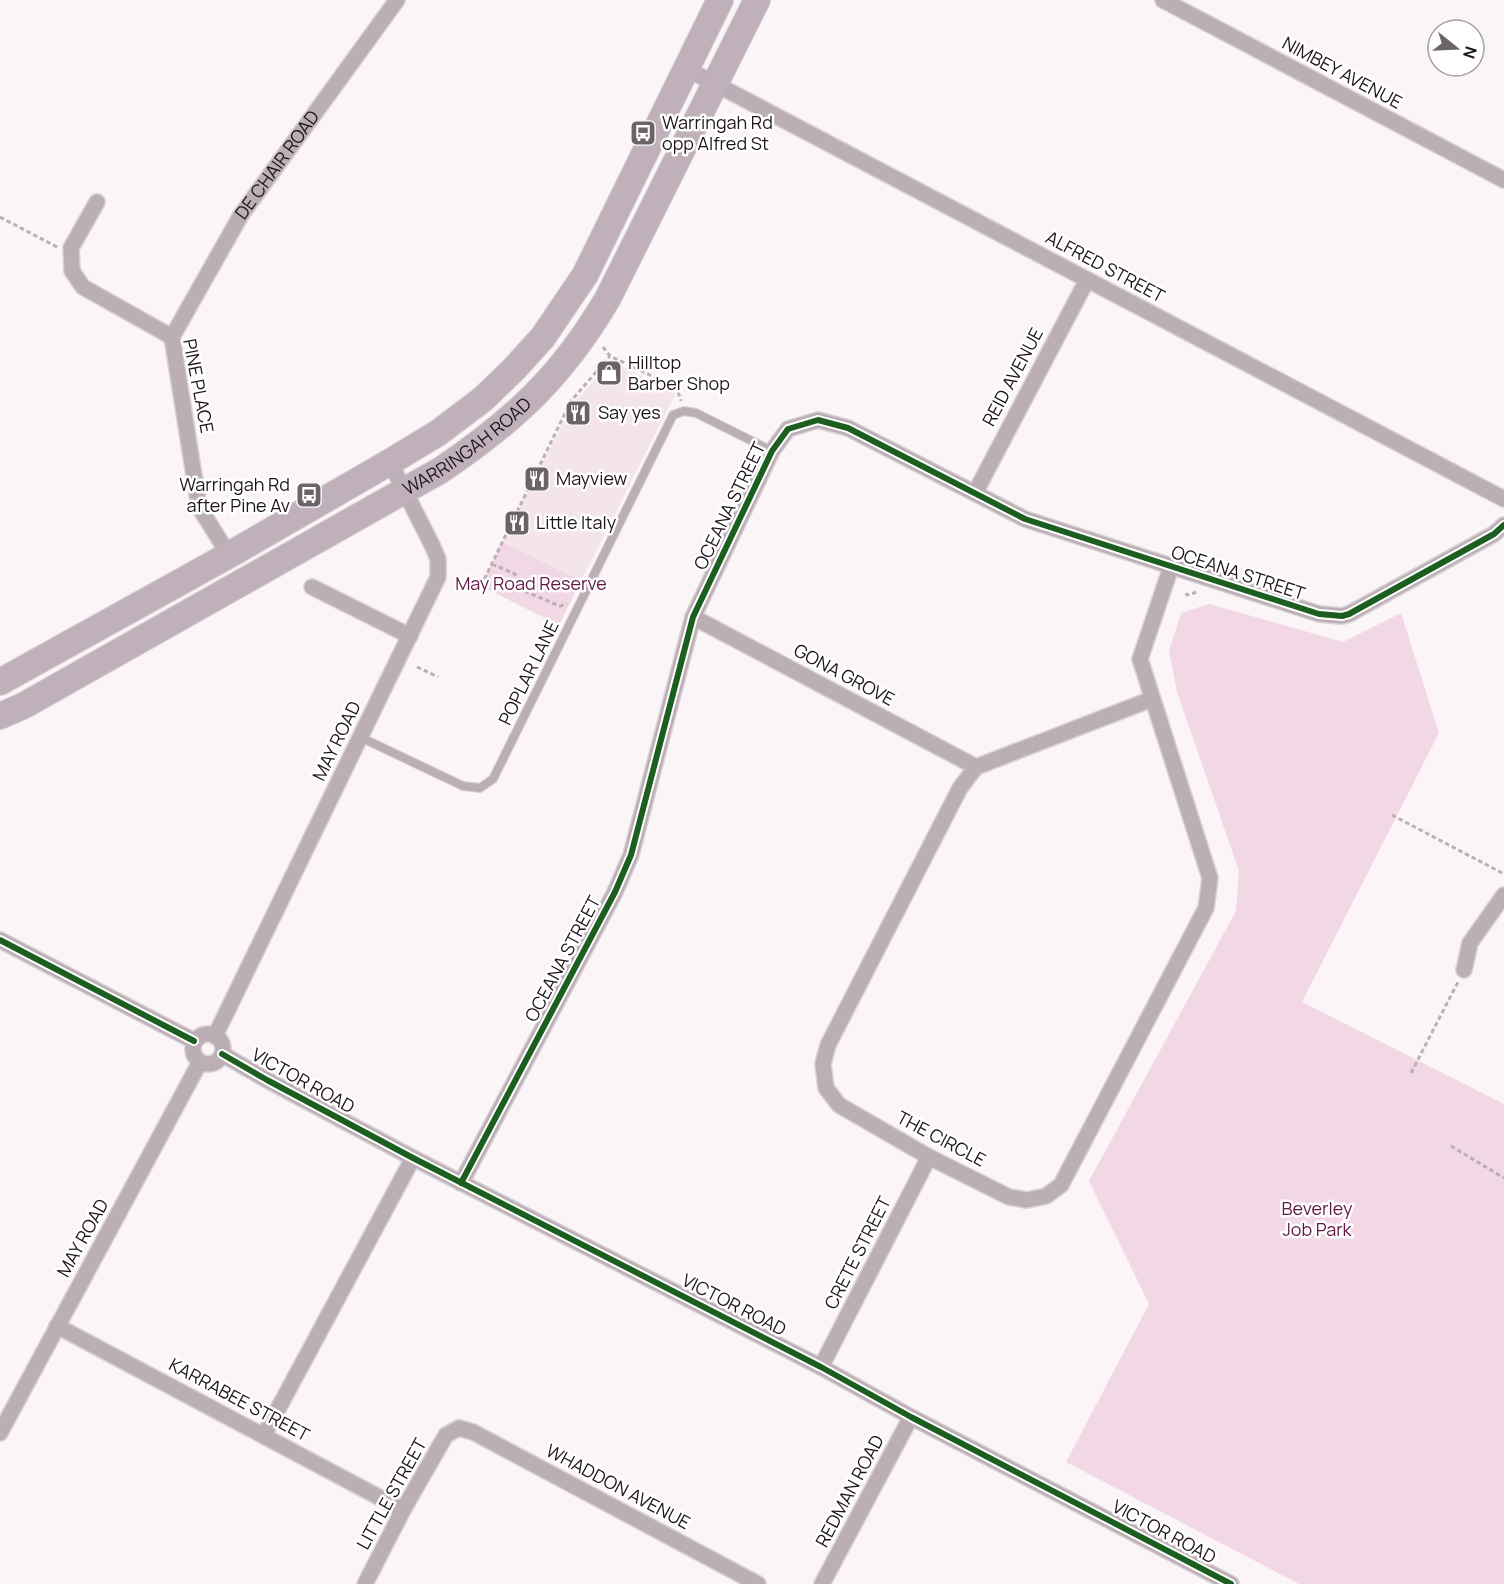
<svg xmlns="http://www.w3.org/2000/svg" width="1504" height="1584" viewBox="0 0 1504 1584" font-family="Manrope,sans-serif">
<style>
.built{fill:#f4e5ec}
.green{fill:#f2d7e5}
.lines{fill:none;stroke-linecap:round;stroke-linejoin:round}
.service-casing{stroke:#d7d2d4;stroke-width:10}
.minor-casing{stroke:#d7d2d4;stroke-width:18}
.trunk-casing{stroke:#d7d2d4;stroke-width:28}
.path{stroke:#bab0b6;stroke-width:3;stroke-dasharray:4.5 3;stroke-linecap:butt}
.service{stroke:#bcaeb5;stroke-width:8}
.minor{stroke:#bcaeb5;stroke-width:15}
.trunk{stroke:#c0b0ba;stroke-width:26}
.cycleway-casing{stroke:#fff;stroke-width:10}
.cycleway{stroke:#1b5e20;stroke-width:6}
.labels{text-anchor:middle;stroke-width:5;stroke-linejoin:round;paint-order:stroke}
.street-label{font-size:18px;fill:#1e151a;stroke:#fff}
.poi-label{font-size:18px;fill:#1e151a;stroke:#fff;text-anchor:start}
.park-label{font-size:18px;fill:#611845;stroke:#fff}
</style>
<rect width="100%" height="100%" fill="#fbf5f8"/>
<path class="built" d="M 612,362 L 676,393 L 581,581 L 576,581 L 502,542 L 574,402 Z"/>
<path class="green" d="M 502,542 L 581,581 L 559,625 L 481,586 Z
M 1209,604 L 1343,642 L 1401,613 L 1439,733 L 1302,1002 L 1504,1104 L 1504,1584 L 1299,1584 L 1066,1462 L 1149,1304 L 1089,1181 L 1236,911 L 1239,871 L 1177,692 L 1169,651 L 1181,613 Z"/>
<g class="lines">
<g class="service-casing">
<path id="service" d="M 360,737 L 463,786 L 480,788 L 493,779 L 673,415 L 684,411 L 696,413 L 772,451"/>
</g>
<g class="minor-casing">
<g id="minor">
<path d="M 1163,0 L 1504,180"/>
<path d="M 687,69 L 1504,499"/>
<path d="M 97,202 L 71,248 L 72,271 L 83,287 L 172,337 L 199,507 L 229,555"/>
<path id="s1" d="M 172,337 L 241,215 L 397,0"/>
<path d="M 975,493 L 1087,280"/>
<path d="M 312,587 L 410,636"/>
<path d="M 693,617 L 976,767"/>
<path d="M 1152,699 L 976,767 L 960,788 L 828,1045 L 823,1064 L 826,1088 L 839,1105 L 929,1157 L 1009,1197 L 1027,1200 L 1046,1196 L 1061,1185 L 1206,908 L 1210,878 L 1140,659 L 1171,567"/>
<path d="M 0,940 L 194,1041"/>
<path d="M 1464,970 L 1470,943 L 1504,895"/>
<circle cx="208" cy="1049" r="15"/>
<path d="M 215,1036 L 438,577 L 438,559 L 432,545 L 390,462"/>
<path d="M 222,1054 L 267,1080 L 413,1158 L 821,1367 L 911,1417 L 1231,1584"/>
<path d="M 461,1183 L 615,892 L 631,855 L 693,617 L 772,451 L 788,429 L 818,420 L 848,428 L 1025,519 L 1319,614 L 1342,616 L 1349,614 L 1494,534 L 1504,525"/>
<path d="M 57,1326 L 403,1510"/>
<path d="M 821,1367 L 929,1157"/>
<path d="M 0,1433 L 200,1062"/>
<path d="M 264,1435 L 413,1158"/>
<path d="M 365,1584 L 403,1510 L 446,1435 L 459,1428 L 473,1432 L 758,1584"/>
<path d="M 822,1584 L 911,1417"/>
</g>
</g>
<g class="trunk-casing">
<g id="trunk">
<path d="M 0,682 L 229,555 L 390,462 L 438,433 L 483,399 L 514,369 L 543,337 L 585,275 L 720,0"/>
<path id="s2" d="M 0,716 L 23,706 L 441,470 C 515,420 563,375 608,298 L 757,0"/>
</g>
</g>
<path class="path" d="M 0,217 L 57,247
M 603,347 L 610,356 L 677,388 L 681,401
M 492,564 L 515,574 L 524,591 L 560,606 L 567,604
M 481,586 L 571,401 L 610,356
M 1186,593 L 1187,595 L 1197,592
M 417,667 L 438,677
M 1392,815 L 1504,874
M 1411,1073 L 1458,982
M 1451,1146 L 1504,1178"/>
<use href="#service" class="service"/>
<use href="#minor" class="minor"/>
<use href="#trunk" class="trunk"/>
<g class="cycleway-casing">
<path id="cycleway" d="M 0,940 L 194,1041
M 222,1054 L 267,1080 L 413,1158 L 821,1367 L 911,1417 L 1231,1584
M 461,1183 L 615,892 L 631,855 L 693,617 L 772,451 L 788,429 L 818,420 L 848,428 L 1025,519 L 1319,614 L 1342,616 L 1349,614 L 1494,534 L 1504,525"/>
</g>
<use href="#cycleway" class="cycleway"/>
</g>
<defs>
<g id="bus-square" transform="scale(1.35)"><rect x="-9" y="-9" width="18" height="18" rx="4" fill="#6b6368" stroke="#fff"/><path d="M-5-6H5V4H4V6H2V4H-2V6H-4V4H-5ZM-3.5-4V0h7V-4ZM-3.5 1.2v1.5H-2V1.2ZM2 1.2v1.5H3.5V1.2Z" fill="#fff"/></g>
<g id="shop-square" transform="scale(1.35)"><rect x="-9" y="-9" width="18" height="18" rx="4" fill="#6b6368" stroke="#fff"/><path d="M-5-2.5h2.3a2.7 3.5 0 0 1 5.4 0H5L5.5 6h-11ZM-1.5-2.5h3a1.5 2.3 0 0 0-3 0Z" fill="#fff"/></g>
<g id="restaurant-square" transform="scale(1.35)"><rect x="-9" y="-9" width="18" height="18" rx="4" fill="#6b6368" stroke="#fff"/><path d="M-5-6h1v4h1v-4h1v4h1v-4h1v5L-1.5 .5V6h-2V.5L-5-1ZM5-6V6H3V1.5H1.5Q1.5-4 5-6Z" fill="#fff"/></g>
</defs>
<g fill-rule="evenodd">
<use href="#bus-square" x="643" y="133"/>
<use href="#shop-square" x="609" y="373"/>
<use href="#restaurant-square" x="578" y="413"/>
<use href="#restaurant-square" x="537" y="479"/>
<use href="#bus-square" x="309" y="495"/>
<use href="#restaurant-square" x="517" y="523"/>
</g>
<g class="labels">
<g class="street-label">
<text transform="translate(1342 73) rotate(28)" y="6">NIMBEY AVENUE</text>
<text dy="6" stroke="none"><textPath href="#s1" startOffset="202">DE CHAIR ROAD</textPath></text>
<text transform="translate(1105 267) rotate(28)" y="6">ALFRED STREET</text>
<text transform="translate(1013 377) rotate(-62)" y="6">REID AVENUE</text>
<text transform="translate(198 386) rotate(79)" y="6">PINE PLACE</text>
<text dy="6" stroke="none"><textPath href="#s2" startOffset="540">WARRINGAH ROAD</textPath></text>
<text transform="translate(730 506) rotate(-64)" y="6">OCEANA STREET</text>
<text transform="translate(1238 573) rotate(18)" y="6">OCEANA STREET</text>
<text transform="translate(529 673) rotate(-64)" y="6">POPLAR LANE</text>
<text transform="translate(844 675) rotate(28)" y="6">GONA GROVE</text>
<text transform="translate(337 741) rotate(-64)" y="6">MAY ROAD</text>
<text transform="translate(563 959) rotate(-62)" y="6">OCEANA STREET</text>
<text transform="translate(303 1081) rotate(29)" y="6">VICTOR ROAD</text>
<text transform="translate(941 1139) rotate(28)" y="6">THE CIRCLE</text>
<text transform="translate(83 1238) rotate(-61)" y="6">MAY ROAD</text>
<text transform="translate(858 1253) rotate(-63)" y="6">CRETE STREET</text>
<text transform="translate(734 1305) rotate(27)" y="6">VICTOR ROAD</text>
<text transform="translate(239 1400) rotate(28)" y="6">KARRABEE STREET</text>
<text transform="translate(618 1487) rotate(28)" y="6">WHADDON AVENUE</text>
<text transform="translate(850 1491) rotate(-62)" y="6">REDMAN ROAD</text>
<text transform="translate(392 1494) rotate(-61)" y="6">LITTLE STREET</text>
<text transform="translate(1164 1532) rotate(28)" y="6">VICTOR ROAD</text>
</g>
<g class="poi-label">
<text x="662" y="129">Warringah Rd<tspan x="662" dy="21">opp Alfred St</tspan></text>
<text x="628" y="369">Hilltop<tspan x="628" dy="21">Barber Shop</tspan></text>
<text x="598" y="419">Say yes</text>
<text x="556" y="485">Mayview</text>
<text x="290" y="491" text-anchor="end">Warringah Rd<tspan x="290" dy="21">after Pine Av</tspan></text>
<text x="536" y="529">Little Italy</text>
</g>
<g class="park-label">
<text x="531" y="590">May Road Reserve</text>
<text x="1317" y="1215">Beverley<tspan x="1317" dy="21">Job Park</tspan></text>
</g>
</g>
<g transform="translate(1456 48) rotate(108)"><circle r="28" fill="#ffffff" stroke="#a5a1a3" stroke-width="1.5"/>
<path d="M0-4.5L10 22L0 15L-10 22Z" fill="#6b6368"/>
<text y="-9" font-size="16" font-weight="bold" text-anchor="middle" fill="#1e151a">N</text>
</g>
</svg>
